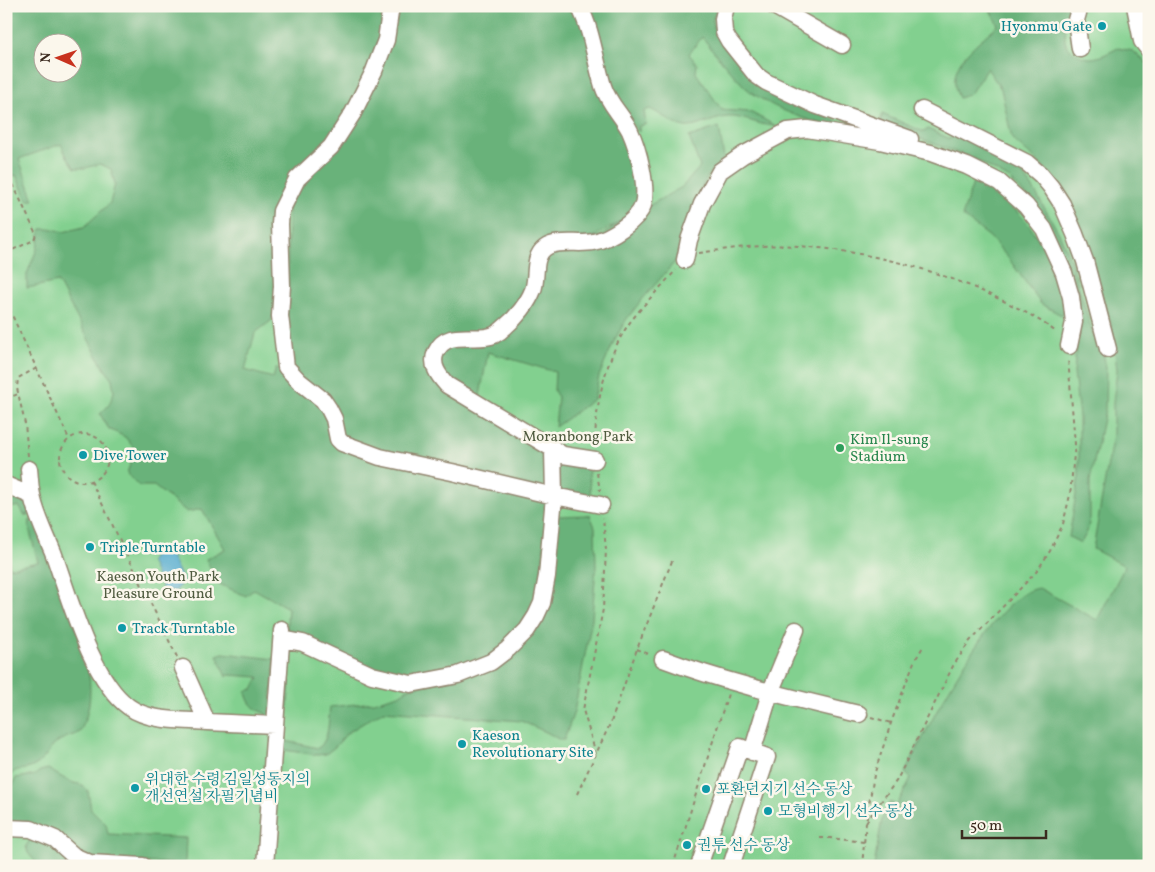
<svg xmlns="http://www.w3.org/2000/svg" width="1155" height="872" viewBox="0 0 1155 872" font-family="Vollkorn,'Noto Serif KR',serif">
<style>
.green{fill:#82d08f;stroke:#5e7d56;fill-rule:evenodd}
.forest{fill:#69b27a;stroke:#526e4c;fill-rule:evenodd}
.water{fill:#52abcf;stroke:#466a76}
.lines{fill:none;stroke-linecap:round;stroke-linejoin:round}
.minor-casing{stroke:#938670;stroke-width:19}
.path{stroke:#938670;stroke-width:2;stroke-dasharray:4 4;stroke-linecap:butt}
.minor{stroke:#fff;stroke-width:16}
.culture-dot{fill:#0f9aa8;stroke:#fbf7ec;stroke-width:2}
.leisure-dot{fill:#2e9e5b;stroke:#fbf7ec;stroke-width:2}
.labels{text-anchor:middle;stroke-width:5;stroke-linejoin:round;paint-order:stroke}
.culture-label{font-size:15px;fill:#0d838f;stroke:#fbf7ec;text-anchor:start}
.park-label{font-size:15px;fill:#505c40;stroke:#fbf7ec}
.leisure-label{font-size:15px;fill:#27864d;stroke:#fbf7ec;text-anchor:start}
</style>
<rect width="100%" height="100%" fill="#fbf7ec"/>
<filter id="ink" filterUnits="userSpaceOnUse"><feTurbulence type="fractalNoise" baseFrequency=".02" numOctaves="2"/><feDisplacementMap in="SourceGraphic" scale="10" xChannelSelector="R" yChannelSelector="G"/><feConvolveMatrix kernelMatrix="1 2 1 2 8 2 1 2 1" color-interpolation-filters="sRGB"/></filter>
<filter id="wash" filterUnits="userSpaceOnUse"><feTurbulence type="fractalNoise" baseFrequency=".0096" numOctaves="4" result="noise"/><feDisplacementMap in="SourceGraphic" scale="20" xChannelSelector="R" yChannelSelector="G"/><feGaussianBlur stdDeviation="1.12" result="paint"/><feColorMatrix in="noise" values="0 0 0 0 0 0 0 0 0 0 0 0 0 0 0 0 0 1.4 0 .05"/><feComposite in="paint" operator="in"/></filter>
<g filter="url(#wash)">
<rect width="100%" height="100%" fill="#ebe2c1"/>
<path class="green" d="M 6,6 L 1149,6 L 1149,866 L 6,866 ZM 42,42 L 72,42 L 72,72 L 42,72 Z"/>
<path class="forest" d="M 6,6 L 388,6 L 385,24 L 350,112 L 282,200 L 276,311 L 271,321 L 255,333 L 245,370 L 273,378 L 276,368 L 284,370 L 321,403 L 336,440 L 549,500 L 539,598 L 506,647 L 458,672 L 412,678 L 372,670 L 286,636 L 288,608 L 254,589 L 246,596 L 217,583 L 206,559 L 225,549 L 202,509 L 187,512 L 154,486 L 139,486 L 127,473 L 132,459 L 134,448 L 125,437 L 109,429 L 100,414 L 109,405 L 114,392 L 112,379 L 102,365 L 58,282 L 27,288 L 27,274 L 37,249 L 41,229 L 54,229 L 63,232 L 84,227 L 110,203 L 115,184 L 111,169 L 100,164 L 85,168 L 75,168 L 66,155 L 61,144 L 19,159 L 34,200 L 27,200 L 16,175 L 8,177 L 6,174 ZM 42,42 L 72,42 L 72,72 L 42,72 Z
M 394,6 L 575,6 L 627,132 L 641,204 L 602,236 L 550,242 L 534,275 L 503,326 L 462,334 L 430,364 L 547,446 L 549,491 L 344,441 L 289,364 L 287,352 L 288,202 L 334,148 Z
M 583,6 L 618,6 L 626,10 L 631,6 L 718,6 L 712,21 L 714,29 L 755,81 L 851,129 C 820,127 768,108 745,87 C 730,72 716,54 702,37 L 689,54 L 697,64 L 696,73 L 722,110 L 750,112 L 776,126 C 762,126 749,119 734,117 C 719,115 696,129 685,127 C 672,125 662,114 650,109 L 644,111 L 646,124 L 639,126 L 639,132 L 611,96 Z
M 988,6 L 1070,6 C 1069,17 1065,27 1065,37 C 1064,42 1067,47 1071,50 C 1089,64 1100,57 1118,48 L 1133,51 L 1149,65 L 1149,866 L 874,866 L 882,819 L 890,802 L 897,805 L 911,778 L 905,773 C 924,734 994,592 1039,588 L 1097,620 L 1125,566 L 1093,549 L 1113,434 L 1113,402 L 1117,370 L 1112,328 L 1087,246 L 1057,182 L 1035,159 L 1012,139 L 1001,89 L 987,68 L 970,94 L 959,98 C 943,65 976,45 998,25 Z
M 882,114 L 924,132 L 928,129 L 950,139 L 955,131 L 1020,171 L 1033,188 L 1060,235 L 1072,264 L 1092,331 L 1102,346 L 1106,368 L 1105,409 L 1090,481 L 1090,518 L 1087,532 L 1081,543 L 1069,537 L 1079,476 L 1079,417 L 1074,373 L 1078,320 L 1028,198 L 1010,179 L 976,160 L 880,123 Z
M 719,127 L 724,158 L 711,171 L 703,185 L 682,248 L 674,263 L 640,302 L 626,320 L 615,339 L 599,376 L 594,399 L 555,427 L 558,397 L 554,391 L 555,372 L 488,352 L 479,401 L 448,382 L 437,358 L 441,347 L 506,330 L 542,254 L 579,245 L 682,187 L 700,167 L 689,137 Z
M 975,177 L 999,192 L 1028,224 L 1051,258 L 1067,310 L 1063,316 L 1041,304 L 1009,259 L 990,237 L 962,216 Z
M 555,459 L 588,463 L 591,500 L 556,493 Z
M 6,492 L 28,503 L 30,508 L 28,515 L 24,515 L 19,506 L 6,509 Z
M 590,515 L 595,527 L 596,566 L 592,619 L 574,712 L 564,740 L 560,740 L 548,733 L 521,721 L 383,711 L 347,733 L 336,746 L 326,754 L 317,755 L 284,750 L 281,744 L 284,680 L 290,681 L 285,737 L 286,741 L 318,748 C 330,740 328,720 330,707 L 374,702 L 399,695 L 409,688 L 458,678 L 530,632 L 556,516 Z
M 30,520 L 36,520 C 46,546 55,573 65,599 C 81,642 103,687 80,732 C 71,737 63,737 55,744 C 49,750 44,760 36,765 C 20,775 16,761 6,785 L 6,547 L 10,568 L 38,562 L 29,528 Z
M 223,653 L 275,659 L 270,716 L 266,716 L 265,713 C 254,710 247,702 246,691 L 253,689 L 259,677 L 229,675 L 226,677 L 217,655 Z
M 48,769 L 70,782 L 83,785 L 88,791 L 91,809 L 106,824 L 108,834 L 186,838 L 185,864 L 92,860 L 9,824 L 6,814 L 9,813 C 9,800 10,789 16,778 L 35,775 L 40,771 Z
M 33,835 L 84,866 L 39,866 L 28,853 L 26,846 Z"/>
<path class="water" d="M 157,550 L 169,552 L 183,580 L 176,591 L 163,590 L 150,561 Z"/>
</g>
<g filter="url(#ink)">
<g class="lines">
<g class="minor-casing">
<path id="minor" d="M 391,6 L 386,40 L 374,71 L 353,113 L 331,147 L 297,179 L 281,211 L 280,224 L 282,286 L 280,316 L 286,367 L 299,381 L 323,400 L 329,409 L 334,419 L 338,439 L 342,443 L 380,457 L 452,472 L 554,496 L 601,505
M 579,6 C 592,30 595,60 603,86 C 608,103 622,115 630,131 C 638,149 648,186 643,205 C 638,221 609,239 593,242 C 579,245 557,239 545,248 C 532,257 538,277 533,290 C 528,303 517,317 506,326 C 503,329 498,333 494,335 C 475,343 447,328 436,352 C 430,365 439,376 447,385 L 563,455 L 595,460
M 726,6 L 723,19 L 724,32 L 729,41 L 756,75 L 766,82 L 815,105 L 910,139
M 774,6 L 842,45
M 1080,6 L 1076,20 L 1080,49
M 1135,6 L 1142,41 L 1149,50
M 922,110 L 1027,163 L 1041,175 L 1051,187 L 1062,204 L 1075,234 L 1085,261 L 1108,349
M 685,260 L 689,240 L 702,204 L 720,171 L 743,155 L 788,131 L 807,129 L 880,141 L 931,153 L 967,166 L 999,182 L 1026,206 L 1044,229 L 1064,273 L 1071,297 L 1074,322 L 1069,346
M 29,469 C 30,477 30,487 32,495 C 35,513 46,535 53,552 C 69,596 91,680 129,707 C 150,722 183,720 207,722
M 6,485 L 32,496
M 282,639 L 303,643 L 372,675 L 411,684 L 458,675 L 491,662 L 508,649 L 527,630 L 536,616 L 542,603 L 547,576 L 554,496 L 553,448
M 663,659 C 727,683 793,698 859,714
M 183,668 L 207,722 L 275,725 L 265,866
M 275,725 L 282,630
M 752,752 L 770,693 L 796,630
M 6,828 L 31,829 L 55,839 L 74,856 L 90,863 L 143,866
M 699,866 L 740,747 L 767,757 L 731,866"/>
</g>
<path class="path" d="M 6,253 L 34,240 L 36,234 L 13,184
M 699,253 C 732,248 765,244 798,246 C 865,251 934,268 995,297 C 1013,305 1042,320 1057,333
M 6,302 L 69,439
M 6,399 L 18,394
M60 458a24 24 0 1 1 48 0a24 24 0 1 1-48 0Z
M 595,446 C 595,406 605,359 628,325 C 642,306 660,288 676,270
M 28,456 L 25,424 L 17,388 L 18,378 L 37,368
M 597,473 L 600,491
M 91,481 L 177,657
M 637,649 L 651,655
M 871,717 L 891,723
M 596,754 L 583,710 L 603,609 L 606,550 L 603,518
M 577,794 L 611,722 L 637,649 L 672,561
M 866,822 L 897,780 L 953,666 L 970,641 L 1037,571 L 1050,551 L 1063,524 L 1070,495 L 1075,444 L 1068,358
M 820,838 L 830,838 L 864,842
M 673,866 L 728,694
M 862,866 L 866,822 L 874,775 L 891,723 L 914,662 L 924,645"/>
<use href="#minor" class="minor"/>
</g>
</g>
<g class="culture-dot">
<circle cx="1102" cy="26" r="5"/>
<circle cx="83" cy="455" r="5"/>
<circle cx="90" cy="547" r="5"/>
<circle cx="122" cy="628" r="5"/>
<circle cx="462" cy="744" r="5"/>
<circle cx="135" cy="788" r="5"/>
<circle cx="706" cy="789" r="5"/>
<circle cx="768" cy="811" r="5"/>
<circle cx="687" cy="845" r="5"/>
</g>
<circle class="leisure-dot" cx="840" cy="448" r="5"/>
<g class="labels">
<g class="culture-label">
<text x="1092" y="31" text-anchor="end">Hyonmu Gate</text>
<text x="93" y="460">Dive Tower</text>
<text x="100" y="552">Triple Turntable</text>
<text x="132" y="633">Track Turntable</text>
<text x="472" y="740">Kaeson<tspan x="472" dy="17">Revolutionary Site</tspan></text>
<text x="145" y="784">위대한 수령 김일성동지의<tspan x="145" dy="17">개선연설 자필기념비</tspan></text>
<text x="716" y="794">포환던지기 선수 동상</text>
<text x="778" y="816">모형비행기 선수 동상</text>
<text x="697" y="850">권투 선수 동상</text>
</g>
<g class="park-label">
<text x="578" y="441">Moranbong Park</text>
<text x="158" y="581">Kaeson Youth Park<tspan x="158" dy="17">Pleasure Ground</tspan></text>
</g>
<g class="leisure-label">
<text x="850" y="444">Kim Il-sung<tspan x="850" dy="17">Stadium</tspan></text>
</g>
</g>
<rect width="1155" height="872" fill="none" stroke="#fbf7ec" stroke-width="25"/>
<g transform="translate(58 58) rotate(272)"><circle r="24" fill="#fbf7ec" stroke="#aea59a"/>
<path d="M0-4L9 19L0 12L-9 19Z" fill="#c8321e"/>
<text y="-8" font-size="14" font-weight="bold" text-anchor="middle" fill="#3b2a1e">N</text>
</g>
<path d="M962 830v8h84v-8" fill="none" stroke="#3b2a1e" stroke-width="2.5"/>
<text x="970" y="830" font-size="15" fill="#3b2a1e" stroke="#fbf7ec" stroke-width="4" paint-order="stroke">50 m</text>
</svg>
